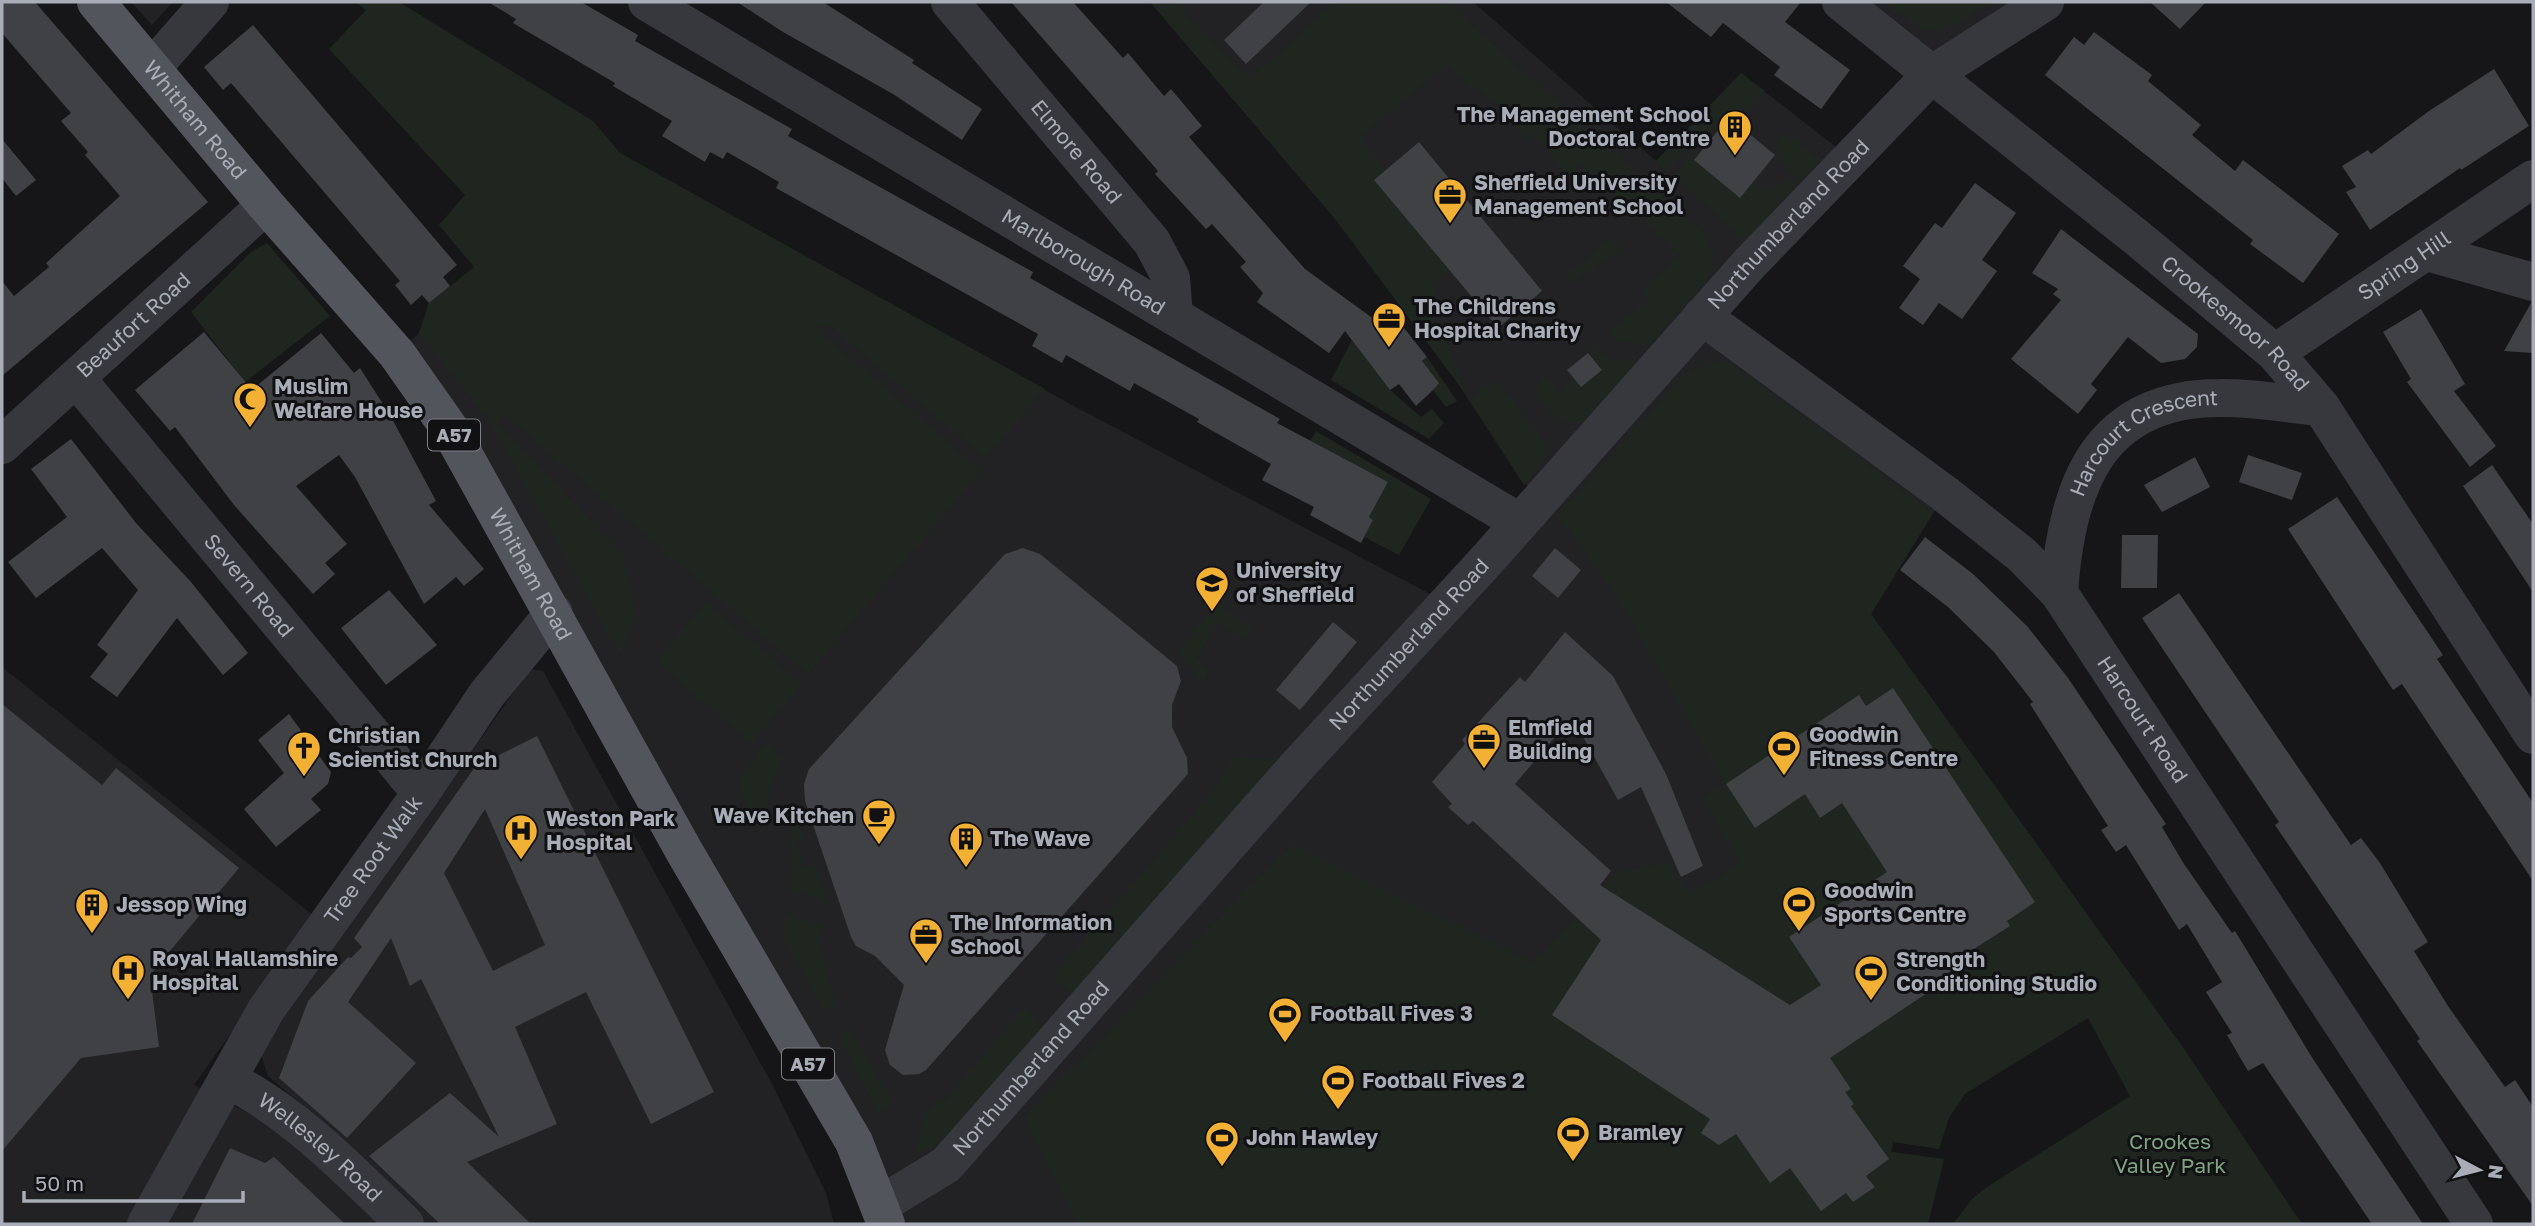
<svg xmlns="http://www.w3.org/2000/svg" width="2535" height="1226" viewBox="0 0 2535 1226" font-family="'Golos Text',sans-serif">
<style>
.built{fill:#222225}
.green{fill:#1e261f}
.building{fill:#404145;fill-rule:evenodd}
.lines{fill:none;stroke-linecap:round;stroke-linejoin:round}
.minor{stroke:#37383d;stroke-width:38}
.major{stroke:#53555c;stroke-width:38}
.labels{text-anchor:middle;stroke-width:6;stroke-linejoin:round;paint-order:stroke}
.shield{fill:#111113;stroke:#7b7e86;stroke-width:2}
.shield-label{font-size:19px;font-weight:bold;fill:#a8adb8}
.poi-label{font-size:21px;font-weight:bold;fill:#a8adb8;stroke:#111113;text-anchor:start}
.street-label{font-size:21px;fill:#a8adb8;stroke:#111113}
.park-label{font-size:21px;fill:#7fa381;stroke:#111113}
</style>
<rect width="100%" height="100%" fill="#161618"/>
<path class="built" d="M 131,2 L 173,2 L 152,25 Z
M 1150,2 L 1473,2 L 1656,161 L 1741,73 L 1850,158 L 1703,316 L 1945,494 L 1871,614 L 2079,903 L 1893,1142 L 1891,1152 L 1944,1159 L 1928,1224 L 886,1224 L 397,354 L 419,333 L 429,303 L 620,153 L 1070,404 L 1432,595 L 1537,501 L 1459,385 L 1336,220 Z
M 1841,2 L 2045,2 L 1946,64 Z
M 2,667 L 314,916 L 194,1085 L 287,1133 L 379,1224 L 2,1224 Z
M 530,669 L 543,671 L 771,1082 L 826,1193 L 834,1224 L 425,1224 L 344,1141 L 268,1076 L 260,1052 Z"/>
<path class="green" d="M 355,2 L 399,2 L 593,121 L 620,153 L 1045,389 L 985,458 L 830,326 L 814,327 L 981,471 L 808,674 L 504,414 L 496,422 L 622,553 L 635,612 L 621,656 L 489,420 L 419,333 L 429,303 L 474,267 L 439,225 L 465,195 L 329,49 L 366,10 Z
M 1150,2 L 1174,2 L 1250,79 L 1335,2 L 1446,2 L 1704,233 L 1713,253 L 1711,274 L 1649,345 L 1617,342 L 1609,332 L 1649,299 L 1642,289 L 1681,255 L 1601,179 L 1578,164 L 1570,172 L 1561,168 L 1534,134 L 1526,140 L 1503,108 L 1445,66 L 1360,137 L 1385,171 L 1375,180 L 1449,270 L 1430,285 L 1443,303 L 1429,314 L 1444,333 L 1468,399 L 1497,381 L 1544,441 C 1549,459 1535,472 1524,485 L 1459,385 L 1336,220 Z
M 1886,2 L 1993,2 L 1955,25 L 1925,32 Z
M 1741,73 L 1765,91 L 1753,107 L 1726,112 L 1704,138 L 1697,140 L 1666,172 L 1656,162 Z
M 1785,132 L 1820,161 L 1802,181 L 1780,163 L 1783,154 L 1775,147 Z
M 1693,151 L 1701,151 L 1694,160 L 1740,198 L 1751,185 L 1768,191 L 1790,179 L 1797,185 L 1753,233 L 1746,236 L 1739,235 L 1673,176 Z
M 1611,238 L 1621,249 L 1573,283 L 1565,275 Z
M 267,243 L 330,316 L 245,382 L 191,312 L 251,252 Z
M 1352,340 L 1390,390 L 1421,417 L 1432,409 L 1444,423 L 1429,439 L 1331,380 Z
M 1596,345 L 1608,359 L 1639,361 L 1582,422 C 1560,428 1549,410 1536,395 L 1538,384 L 1545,376 L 1559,393 L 1575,379 L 1581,387 L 1602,370 L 1588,353 Z
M 1427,357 L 1457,401 L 1446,407 L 1432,389 L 1422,362 Z
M 1727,360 L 1933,513 L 1871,614 L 2182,1046 L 2302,1224 L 1953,1224 L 1972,1199 L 1987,1187 L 2130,1096 L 2088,1018 L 1965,1094 L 1949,1118 L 1939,1149 L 1893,1142 L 1891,1152 L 1944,1159 L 1928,1224 L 1078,1224 L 1024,1118 L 1071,1066 L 1073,1068 L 1292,844 L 1533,963 L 1616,873 L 1668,862 L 1690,894 L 1741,862 L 1702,798 L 1725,783 L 1622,604 L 1558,514 L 1684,374 L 1708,363 Z
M 1316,431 L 1431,499 L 1399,555 L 1364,537 L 1373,520 L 1369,517 L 1388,482 L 1310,441 Z
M 705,602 L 802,684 L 752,743 L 656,662 Z
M 1216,604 L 1253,627 L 1246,641 L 1217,623 L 1197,658 L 1210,670 L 1203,682 L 1178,653 Z
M 765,743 L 783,759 L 769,789 L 766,837 L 742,796 L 738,782 Z
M 1234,757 L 1286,760 L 1073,995 L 1052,977 L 1210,795 Z
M 792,804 L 804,837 L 795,841 L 804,867 L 815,866 L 828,902 L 792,889 Z
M 785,912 L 821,926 L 818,941 L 836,1008 L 823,1008 L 785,940 Z
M 1023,1009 L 1044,1028 L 943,1139 L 930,1148 L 916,1151 L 927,1109 L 948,1097 Z
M 848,1027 L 892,1101 L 879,1115 L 840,1038 Z"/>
<path class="building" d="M 2,2 L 35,2 L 208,202 L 2,376 L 2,281 L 14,296 L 49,267 L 46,263 L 120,196 L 85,155 L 88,152 L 61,121 L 71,113 L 2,33 Z
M 488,2 L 581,2 L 638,35 L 635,41 L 792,129 L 788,136 L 1033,272 L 1030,278 L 1280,419 L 1277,423 L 1388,482 L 1369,517 L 1373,520 L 1361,543 L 1310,515 L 1314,507 L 1262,480 L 1271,464 L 1197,422 L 1199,419 L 1134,383 L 1130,391 L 1066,355 L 1062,363 L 1032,346 L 1038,334 L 776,188 L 779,182 L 727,152 L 723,159 L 710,152 L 705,162 L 662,136 L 672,121 L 613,86 L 615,83 L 513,23 L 516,19 Z
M 737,2 L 823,2 L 914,60 L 912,63 L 982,109 L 962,140 L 893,94 L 783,32 Z
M 1011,2 L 1073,2 L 1123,58 L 1128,53 L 1164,96 L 1171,89 L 1202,126 L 1189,137 L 1305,269 L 1371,317 L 1386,305 L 1427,357 L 1422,361 L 1439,383 L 1433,390 L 1416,406 L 1399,384 L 1390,390 L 1345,331 L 1329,353 L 1257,302 L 1263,293 L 1240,267 L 1246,262 L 1212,224 L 1206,229 L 1155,174 L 1158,171 Z
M 1264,2 L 1311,2 L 1246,64 L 1224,40 Z
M 1666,2 L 1801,2 L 1785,22 L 1850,70 L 1821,109 L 1774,75 L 1780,67 L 1723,23 L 1711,37 Z
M 2150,2 L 2206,2 L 2180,29 Z
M 253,25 L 457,265 L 443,277 L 450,286 L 429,303 L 422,295 L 411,305 L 395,285 L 400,281 L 231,83 L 223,90 L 204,67 Z
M 2094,32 L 2152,75 L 2148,81 L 2201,125 L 2192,135 L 2235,171 L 2243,160 L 2339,234 L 2303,283 L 2250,244 L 2253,240 L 2045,75 L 2074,37 L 2084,45 Z
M 2494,69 L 2529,126 L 2461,170 L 2460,168 L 2370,230 L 2346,192 L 2356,187 L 2342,166 L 2368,150 L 2371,154 L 2429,111 Z
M 1729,117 L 1775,155 L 1740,198 L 1694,160 Z
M 2,139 L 36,180 L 16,196 L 2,178 Z
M 1419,142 L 1542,291 L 1498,328 L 1374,180 Z
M 1975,183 L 2016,213 L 1982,260 L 1997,271 L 1962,319 L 1939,303 L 1923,325 L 1899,308 L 1920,279 L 1903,266 L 1935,223 L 1942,228 Z
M 2061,229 L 2198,334 L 2197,347 L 2185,359 L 2161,363 L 2128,337 L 2091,384 L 2097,390 L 2078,414 L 2011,359 L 2061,300 L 2053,294 L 2058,289 L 2032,273 Z
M 2531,303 L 2533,353 L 2504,351 Z
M 2421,309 L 2465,384 L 2454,391 L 2496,446 L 2470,467 L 2407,382 L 2411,379 L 2383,332 Z
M 204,332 L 248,385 L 251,383 L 254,388 L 321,333 L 354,373 L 360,368 L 390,415 L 436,501 L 429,505 L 484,569 L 464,586 L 456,577 L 424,604 L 355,477 L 339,455 L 296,486 L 347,544 L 325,563 L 335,574 L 313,594 L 234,505 L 175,427 L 170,431 L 135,390 Z
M 1588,353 L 1602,370 L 1581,387 L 1567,370 Z
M 71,439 L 136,523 L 191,582 L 248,653 L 223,675 L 177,618 L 117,697 L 90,677 L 108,654 L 97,645 L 138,590 L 102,548 L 36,598 L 8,562 L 67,517 L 31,469 Z
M 2248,455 L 2302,473 L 2292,500 L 2239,482 Z
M 2195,457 L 2210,487 L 2162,512 L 2144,485 Z
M 2492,465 L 2533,524 L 2533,592 L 2463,486 Z
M 2337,497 L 2443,655 L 2437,659 L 2533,803 L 2533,881 L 2402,684 L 2393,690 L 2288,529 Z
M 2122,535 L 2158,535 L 2157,588 L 2121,588 Z
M 1925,537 L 1973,574 L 2027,626 L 2068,678 L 2166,824 L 2162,827 L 2184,864 L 2232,933 L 2235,931 L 2313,1059 L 2423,1224 L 2372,1224 L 2263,1063 L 2248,1071 L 2227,1035 L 2232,1033 L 2206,992 L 2222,982 L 2187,924 L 2179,930 L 2126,845 L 2116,852 L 2101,830 L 2108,826 L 2030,704 L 2033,702 L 1994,652 L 1948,607 L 1900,570 Z
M 1023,548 L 1040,554 L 1177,666 L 1181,681 L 1172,705 L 1172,727 L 1187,758 L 1188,774 L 926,1070 L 919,1074 L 903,1075 L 890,1065 L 885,1050 L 904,985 L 875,956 L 856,946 L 851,937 L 805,801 L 804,784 L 809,769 L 1005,554 Z
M 1555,548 L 1581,570 L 1558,598 L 1532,576 Z
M 389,590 L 437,645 L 386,685 L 341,628 Z
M 2179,593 L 2351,845 L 2361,838 L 2380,863 L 2428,942 L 2414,951 L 2448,1006 L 2505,1087 L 2515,1080 L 2533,1107 L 2533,1206 L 2417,1041 L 2420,1039 L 2275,825 L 2279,822 L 2142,618 Z
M 1333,622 L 1357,642 L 1300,710 L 1276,690 Z
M 1565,632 L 1613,676 L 1666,774 L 1703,866 L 1681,877 L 1641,787 L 1618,800 L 1572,717 L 1515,784 L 1611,871 L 1600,885 L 1790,1005 L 1821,985 L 1789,937 L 1887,872 L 1842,803 L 1820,818 L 1805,794 L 1755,828 L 1726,784 L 1859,695 L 1866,706 L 1893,688 L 2035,902 L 2007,921 L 2010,926 L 1969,952 L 1973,958 L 1950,975 L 1951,977 L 1830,1058 L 1851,1089 L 1845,1092 L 1854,1104 L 1851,1106 L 1889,1159 L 1866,1176 L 1875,1187 L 1853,1202 L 1846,1193 L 1821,1211 L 1790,1168 L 1770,1183 L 1736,1134 L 1719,1145 L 1701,1133 L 1710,1119 L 1552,1015 L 1601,940 L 1473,821 L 1468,825 L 1448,807 L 1452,804 L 1432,782 L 1465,744 L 1462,740 L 1520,677 L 1525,682 Z
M 2,704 L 102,785 L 116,768 L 239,868 L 150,975 L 159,1047 L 81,1058 L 2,1151 Z
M 289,714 L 331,772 L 328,784 L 311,799 L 321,810 L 276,847 L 244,809 L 284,773 L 258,740 Z
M 537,736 L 714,1092 L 651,1124 L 586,992 L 515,1027 L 557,1124 L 467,1162 L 531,1224 L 440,1224 L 369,1156 L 450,1093 L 499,1137 L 421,979 L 410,986 L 391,938 L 348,1002 L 416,1063 L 347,1138 L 279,1078 L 308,1001 L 348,957 L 351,958 L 362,947 L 354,938 L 475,767 ZM 485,809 L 545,945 L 493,971 L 444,873 Z
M 230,1148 L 265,1163 L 274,1157 L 345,1224 L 192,1224 Z"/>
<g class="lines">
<g class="minor">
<path id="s1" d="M 647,2 L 1519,522"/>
<path id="s2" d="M 950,2 L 1152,242 L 1171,278 L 1174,316"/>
<path id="s3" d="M 1841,2 L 2141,241 L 2275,353 L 2321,407 L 2533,735"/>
<path d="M 152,68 L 210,2"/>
<path d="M 2427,252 L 2533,282"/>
<path id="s4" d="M 1702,316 L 1945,494 L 2022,555 L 2059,593 L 2474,1224"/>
<path id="s5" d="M 2275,353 L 2533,179"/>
<path id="s6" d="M 76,378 L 421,793"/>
<path id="s7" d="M 2,445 L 266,205"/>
<path id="s8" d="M 2059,593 C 2066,488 2097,398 2220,398 C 2253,397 2287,404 2321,407"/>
<path id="s9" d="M 227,1079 C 295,1113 351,1172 405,1224"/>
<path id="s10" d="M 880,1205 L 946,1165 L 1300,763 L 1486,561 L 1750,263 L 1931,75 L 2045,2"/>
<path id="s11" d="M 146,1224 L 266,1010 L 421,793 L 487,694 L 554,613"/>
</g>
<path class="major" id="s12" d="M 96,2 L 266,205 L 397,354 L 449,428 L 684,851 L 854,1142 L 886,1224"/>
</g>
<defs>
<g id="building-pin" transform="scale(1.75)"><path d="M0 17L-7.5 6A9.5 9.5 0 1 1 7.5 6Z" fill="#f2b134" stroke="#111113"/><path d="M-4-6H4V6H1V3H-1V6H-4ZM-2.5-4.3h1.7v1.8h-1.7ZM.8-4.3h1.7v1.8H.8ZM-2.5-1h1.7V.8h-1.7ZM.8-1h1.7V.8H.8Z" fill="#111"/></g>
<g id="office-pin" transform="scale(1.75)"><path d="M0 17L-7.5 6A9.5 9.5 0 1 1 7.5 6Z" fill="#f2b134" stroke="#111113"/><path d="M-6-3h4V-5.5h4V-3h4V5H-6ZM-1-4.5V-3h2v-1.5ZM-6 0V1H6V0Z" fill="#111"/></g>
<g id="mosque-pin" transform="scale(1.75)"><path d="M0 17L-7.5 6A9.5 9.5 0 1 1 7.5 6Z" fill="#f2b134" stroke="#111113"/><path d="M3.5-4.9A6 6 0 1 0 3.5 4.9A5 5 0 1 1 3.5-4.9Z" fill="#111"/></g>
<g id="university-pin" transform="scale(1.75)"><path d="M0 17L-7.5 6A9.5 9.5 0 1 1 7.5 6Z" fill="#f2b134" stroke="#111113"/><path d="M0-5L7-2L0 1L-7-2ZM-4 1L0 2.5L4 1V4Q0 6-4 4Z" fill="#111"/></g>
<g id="stadium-pin" transform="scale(1.75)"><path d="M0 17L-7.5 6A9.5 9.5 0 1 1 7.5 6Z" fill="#f2b134" stroke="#111113"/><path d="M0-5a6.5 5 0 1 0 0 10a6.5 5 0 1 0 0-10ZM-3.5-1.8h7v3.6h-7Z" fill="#111"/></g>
<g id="church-pin" transform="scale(1.75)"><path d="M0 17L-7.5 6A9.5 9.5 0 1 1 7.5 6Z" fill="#f2b134" stroke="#111113"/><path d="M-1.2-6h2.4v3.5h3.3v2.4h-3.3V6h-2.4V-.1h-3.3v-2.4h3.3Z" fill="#111"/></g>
<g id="cafe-pin" transform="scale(1.75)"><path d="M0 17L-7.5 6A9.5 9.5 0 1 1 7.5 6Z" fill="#f2b134" stroke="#111113"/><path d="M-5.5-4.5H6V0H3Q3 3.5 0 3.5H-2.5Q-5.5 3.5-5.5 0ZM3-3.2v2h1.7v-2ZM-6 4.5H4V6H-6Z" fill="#111"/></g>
<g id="hospital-pin" transform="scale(1.75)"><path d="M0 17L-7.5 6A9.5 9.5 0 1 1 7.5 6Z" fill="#f2b134" stroke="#111113"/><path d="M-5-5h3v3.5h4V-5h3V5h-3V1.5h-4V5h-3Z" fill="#111"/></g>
</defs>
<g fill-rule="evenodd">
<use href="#building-pin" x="1735" y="127"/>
<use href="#office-pin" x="1450" y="195"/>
<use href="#office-pin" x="1389" y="319"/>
<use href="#mosque-pin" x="250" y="399"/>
<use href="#university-pin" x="1212" y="583"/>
<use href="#office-pin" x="1484" y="740"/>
<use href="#stadium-pin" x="1784" y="747"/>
<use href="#church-pin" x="304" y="748"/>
<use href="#cafe-pin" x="879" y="816"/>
<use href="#hospital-pin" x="521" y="831"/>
<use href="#building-pin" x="966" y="839"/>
<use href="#stadium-pin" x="1799" y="903"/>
<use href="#building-pin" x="92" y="905"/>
<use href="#office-pin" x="926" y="935"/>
<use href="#hospital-pin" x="128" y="971"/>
<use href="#stadium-pin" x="1871" y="972"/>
<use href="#stadium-pin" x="1285" y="1014"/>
<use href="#stadium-pin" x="1338" y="1081"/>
<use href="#stadium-pin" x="1573" y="1133"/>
<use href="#stadium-pin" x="1222" y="1138"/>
</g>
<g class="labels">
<g class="shield">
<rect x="428" y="419.5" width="52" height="31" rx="5"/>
<rect x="782" y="1048.5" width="52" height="31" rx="5"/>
</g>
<g class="shield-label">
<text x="454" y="442">A57</text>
<text x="808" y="1071">A57</text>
</g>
<g class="poi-label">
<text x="1710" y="122" text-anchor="end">The Management School<tspan x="1710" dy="24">Doctoral Centre</tspan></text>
<text x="1474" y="190">Sheffield University<tspan x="1474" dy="24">Management School</tspan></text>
<text x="1414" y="314">The Childrens<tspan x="1414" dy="24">Hospital Charity</tspan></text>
<text x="274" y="394">Muslim<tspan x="274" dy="24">Welfare House</tspan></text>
<text x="1236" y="578">University<tspan x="1236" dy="24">of Sheffield</tspan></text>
<text x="1508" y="735">Elmfield<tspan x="1508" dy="24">Building</tspan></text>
<text x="1809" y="742">Goodwin<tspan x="1809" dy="24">Fitness Centre</tspan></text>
<text x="328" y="743">Christian<tspan x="328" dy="24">Scientist Church</tspan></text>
<text x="854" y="823" text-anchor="end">Wave Kitchen</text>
<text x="546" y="826">Weston Park<tspan x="546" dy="24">Hospital</tspan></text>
<text x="990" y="846">The Wave</text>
<text x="1824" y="898">Goodwin<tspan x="1824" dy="24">Sports Centre</tspan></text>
<text x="116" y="912">Jessop Wing</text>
<text x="950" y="930">The Information<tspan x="950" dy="24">School</tspan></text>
<text x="152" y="966">Royal Hallamshire<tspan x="152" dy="24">Hospital</tspan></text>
<text x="1896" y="967">Strength<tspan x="1896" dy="24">Conditioning Studio</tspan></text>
<text x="1310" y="1021">Football Fives 3</text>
<text x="1362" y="1088">Football Fives 2</text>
<text x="1598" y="1140">Bramley</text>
<text x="1246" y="1145">John Hawley</text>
</g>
<g class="street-label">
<text dy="7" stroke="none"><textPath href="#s12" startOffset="154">Whitham Road</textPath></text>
<text dy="7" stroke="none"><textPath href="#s2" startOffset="196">Elmore Road</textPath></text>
<text dy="7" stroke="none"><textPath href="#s10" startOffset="1340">Northumberland Road</textPath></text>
<text dy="7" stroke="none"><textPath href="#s1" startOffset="508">Marlborough Road</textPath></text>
<text dy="7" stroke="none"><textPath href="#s5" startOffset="156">Spring Hill</textPath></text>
<text dy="7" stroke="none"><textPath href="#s7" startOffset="178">Beaufort Road</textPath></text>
<text dy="7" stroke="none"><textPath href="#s3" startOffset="509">Crookesmoor Road</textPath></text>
<text dy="7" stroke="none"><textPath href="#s8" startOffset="192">Harcourt Crescent</textPath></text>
<text dy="7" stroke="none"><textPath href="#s12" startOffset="721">Whitham Road</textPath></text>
<text dy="7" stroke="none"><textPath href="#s6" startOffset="270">Severn Road</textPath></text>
<text dy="7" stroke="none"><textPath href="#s10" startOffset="774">Northumberland Road</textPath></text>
<text dy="7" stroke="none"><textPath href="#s4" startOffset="604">Harcourt Road</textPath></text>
<text dy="7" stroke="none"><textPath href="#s11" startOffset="430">Tree Root Walk</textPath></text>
<text dy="7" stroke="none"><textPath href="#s10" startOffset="206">Northumberland Road</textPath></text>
<text dy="7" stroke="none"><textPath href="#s9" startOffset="116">Wellesley Road</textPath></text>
</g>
<g class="park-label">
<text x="2170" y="1149">Crookes<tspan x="2170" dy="24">Valley Park</tspan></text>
</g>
</g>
<rect width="2535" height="1226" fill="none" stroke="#a8adb8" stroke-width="7"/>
<g transform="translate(2479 1170) rotate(97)" stroke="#111113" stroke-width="5" paint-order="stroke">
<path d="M0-5L12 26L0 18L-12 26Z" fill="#a8adb8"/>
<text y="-10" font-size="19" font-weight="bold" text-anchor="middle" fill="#a8adb8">N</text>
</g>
<path d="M24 1191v10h219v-10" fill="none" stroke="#a8adb8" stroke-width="3.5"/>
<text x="35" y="1191" font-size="21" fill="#a8adb8" stroke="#111113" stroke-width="5" paint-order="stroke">50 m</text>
</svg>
